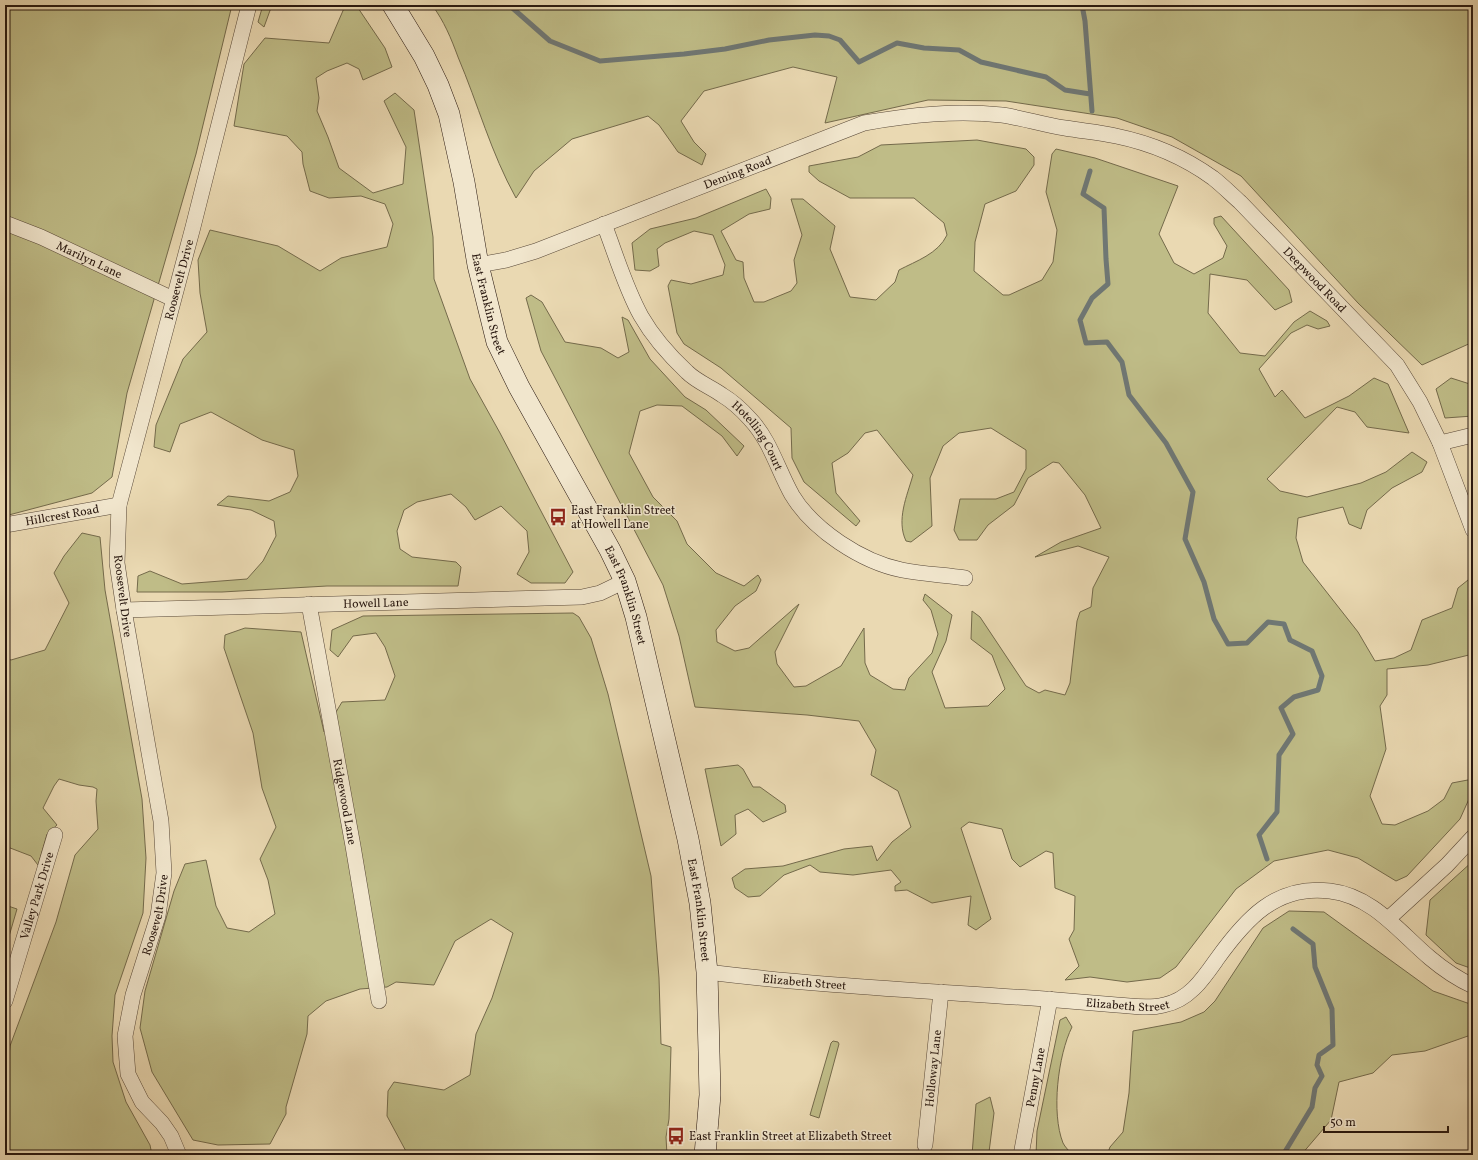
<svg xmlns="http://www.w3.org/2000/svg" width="1478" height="1160" viewBox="0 0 1478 1160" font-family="Vollkorn,serif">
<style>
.green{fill:#bfbc87;stroke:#746a4b}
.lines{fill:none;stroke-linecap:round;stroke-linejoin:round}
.stream{stroke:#6f7774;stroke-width:5}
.street-casing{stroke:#584838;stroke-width:16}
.secondary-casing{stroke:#28170f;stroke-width:22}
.street{stroke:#f1e6cd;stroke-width:15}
.secondary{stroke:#f1e6cd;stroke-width:21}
.labels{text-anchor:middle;stroke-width:3;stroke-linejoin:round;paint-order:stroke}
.street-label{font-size:12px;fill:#28170f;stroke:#f1e6cd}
.poi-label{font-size:12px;fill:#28170f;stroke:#f1e6cd;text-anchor:start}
</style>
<rect width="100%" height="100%" fill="#ead9b2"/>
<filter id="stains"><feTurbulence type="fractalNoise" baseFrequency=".005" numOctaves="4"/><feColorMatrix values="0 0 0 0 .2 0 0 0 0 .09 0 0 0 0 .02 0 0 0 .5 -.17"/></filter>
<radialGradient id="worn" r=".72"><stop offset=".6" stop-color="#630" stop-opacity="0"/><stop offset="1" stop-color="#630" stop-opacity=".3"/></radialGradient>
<path class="green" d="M 7,5 L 232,5 L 196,154 L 127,393 L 112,477 L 92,493 L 5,516 L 5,12 Z
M 263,5 L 272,5 L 264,27 L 258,22 Z
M 343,5 L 356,5 L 385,48 L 392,67 L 363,80 L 359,69 L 347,63 L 327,71 L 316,78 L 319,98 L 317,111 L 328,137 L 339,168 L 373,193 L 403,184 L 406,147 L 384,101 L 395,93 L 414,110 L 433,237 L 434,279 L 470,379 L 500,433 L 573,572 L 565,583 L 531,583 L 517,574 L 529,552 L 527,531 L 501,506 L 475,520 L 466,507 L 451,494 L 417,502 L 404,510 L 397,531 L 400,549 L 412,557 L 456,562 L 461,567 L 458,586 L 327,586 L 222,592 L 137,592 L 138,576 L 150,571 L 182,584 L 247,579 L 263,561 L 276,536 L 274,521 L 251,510 L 217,505 L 228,496 L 269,501 L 290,492 L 298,476 L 294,450 L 262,440 L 211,412 L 180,424 L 170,452 L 154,447 L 156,425 L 183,359 L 207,332 L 200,293 L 198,260 L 210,230 L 278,246 L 320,271 L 341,258 L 387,247 L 393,224 L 385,204 L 361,196 L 329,198 L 310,191 L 303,164 L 302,152 L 287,136 L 234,126 L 244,64 L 265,38 L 329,43 L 345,6 Z
M 432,5 L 1473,5 L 1473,342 L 1422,365 L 1358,303 L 1241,176 L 1172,137 L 1117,118 L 1006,101 L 928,100 L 825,123 L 837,77 L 793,67 L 704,91 L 681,121 L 694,142 L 706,154 L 702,165 L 678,152 L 659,125 L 648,116 L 572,139 L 534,171 L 516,198 C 491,153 478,104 458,57 C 451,38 444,21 432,5 Z
M 977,140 L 1026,149 L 1034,157 L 1034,165 L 1016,191 L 985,204 L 975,242 L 974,271 L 1003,295 L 1009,295 L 1042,280 L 1053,262 L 1057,230 L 1046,192 L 1052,154 L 1056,149 L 1095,158 L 1178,186 L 1159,234 L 1174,263 L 1194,274 L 1223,258 L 1227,246 L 1214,224 L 1214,218 L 1221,216 L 1289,290 L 1292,302 L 1275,310 L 1247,280 L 1210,274 L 1208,313 L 1240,353 L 1265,356 L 1294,322 L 1310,311 L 1327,321 L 1330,326 L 1318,329 L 1307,325 L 1291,333 L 1259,369 L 1275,397 L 1282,390 L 1305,418 L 1349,396 L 1374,378 L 1388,384 L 1409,433 L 1367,427 L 1355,412 L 1337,407 L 1267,479 L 1280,491 L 1307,497 L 1361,483 L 1386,472 L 1412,452 L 1427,462 L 1422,472 L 1392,488 L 1367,510 L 1361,529 L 1349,524 L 1343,507 L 1298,518 L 1296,538 L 1303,562 L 1358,632 L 1375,661 L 1394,658 L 1411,650 L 1422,620 L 1452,608 L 1458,588 L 1468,580 L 1473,589 L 1473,654 L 1428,665 L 1387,669 L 1387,695 L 1380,706 L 1386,749 L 1370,796 L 1382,824 L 1395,825 L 1428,811 L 1444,799 L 1452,783 L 1473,779 L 1473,790 L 1460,819 L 1407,876 L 1396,881 L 1358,858 L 1328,850 L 1274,861 L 1236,889 L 1176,967 L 1160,978 L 1127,982 L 1090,977 L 1065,980 L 1079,966 L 1069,939 L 1074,930 L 1075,896 L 1055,888 L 1053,853 L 1046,851 L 1020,867 L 1012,859 L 1002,829 L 969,822 L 961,828 L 991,919 L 976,930 L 968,925 L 971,896 L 932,903 L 907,890 L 895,891 L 895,886 L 901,882 L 891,870 L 853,875 L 820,872 L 810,865 L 784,875 L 760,896 L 748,897 L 735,888 L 732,878 L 745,869 L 783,866 L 844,849 L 872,846 L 877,861 L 892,842 L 911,827 L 898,791 L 871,775 L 876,750 L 859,721 L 807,715 L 695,707 L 679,636 L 663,585 L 541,351 L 526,298 L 531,295 L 542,302 L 565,342 L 601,348 L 618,358 L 629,352 L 622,317 L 628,320 L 650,359 L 685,397 L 706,410 L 744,446 L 737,456 L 722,436 L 682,406 L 657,405 L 640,411 L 629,453 L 653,497 L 677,521 L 687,544 L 716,573 L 744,586 L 758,575 L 761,580 L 756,591 L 735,606 L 716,630 L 717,642 L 735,651 L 749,648 L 799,604 L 775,652 L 777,664 L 794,687 L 806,686 L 841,666 L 864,628 L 865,663 L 870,675 L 893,689 L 905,690 L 909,678 L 932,653 L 938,634 L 931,610 L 923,600 L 925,594 L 952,615 L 946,641 L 932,672 L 945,708 L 988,706 L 1005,689 L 992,655 L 971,639 L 972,611 L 980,617 L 1026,686 L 1039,693 L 1045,690 L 1065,695 L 1070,683 L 1077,621 L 1080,612 L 1091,607 L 1093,588 L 1109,557 L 1078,546 L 1035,557 L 1061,542 L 1101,528 L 1085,495 L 1059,463 L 1053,462 L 1028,478 L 1014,505 L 988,525 L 977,540 L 959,540 L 954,530 L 960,499 L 996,499 L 1014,492 L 1026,469 L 1026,450 L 991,428 L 959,433 L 943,446 L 930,478 L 932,526 L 911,542 L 906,541 C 896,520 907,496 913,475 L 877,430 L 865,433 L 848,453 L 832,463 L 836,493 L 860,521 L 856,526 L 804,482 L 792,458 L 791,428 L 721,368 L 684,344 L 677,333 L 668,286 L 671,280 L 691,284 L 723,275 L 725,265 L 713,235 L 694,231 L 665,243 L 657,249 L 659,266 L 650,271 L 635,270 L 632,243 L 650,229 L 696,218 L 766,189 L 771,198 L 770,209 L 749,214 L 721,231 L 736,260 L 743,262 L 744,278 L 754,302 L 764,302 L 791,291 L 797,283 L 794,260 L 802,235 L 791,199 L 803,199 L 835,226 L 830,249 L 850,297 L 876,300 L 895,282 L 899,270 C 916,261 938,254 947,235 L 944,223 L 914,198 L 850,198 L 819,181 L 809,172 L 809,166 L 858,157 L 881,145 Z
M 1451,378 L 1473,385 L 1473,416 L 1445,418 L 1436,389 Z
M 82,533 L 100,537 L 105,590 L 142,799 L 146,858 L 143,913 L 115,995 L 112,1036 L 113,1062 L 126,1102 L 150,1145 L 152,1155 L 8,1155 L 6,1086 L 10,1046 L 56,922 L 75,855 L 98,829 L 96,801 L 97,789 L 93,787 L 79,785 L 59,779 L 54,786 L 43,808 L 57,825 L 47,834 L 38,865 L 31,856 L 5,846 L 5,658 L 11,660 L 45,650 L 69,603 L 54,573 L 64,556 Z
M 573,613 L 579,617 L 591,638 L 608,694 L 651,876 L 659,978 L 661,1044 L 671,1047 L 669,1119 L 666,1137 L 667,1155 L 408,1155 L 387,1116 L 388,1091 L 394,1082 L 444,1090 L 470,1075 L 476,1034 L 492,998 L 513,933 L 491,919 L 455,941 L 434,985 L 396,982 L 387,987 L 360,989 L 326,1001 L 308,1016 L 307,1034 L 286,1107 L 286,1114 L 270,1144 L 218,1145 L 193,1140 L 152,1072 L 140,1028 L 145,991 L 174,891 L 185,864 L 206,860 L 216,906 L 227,928 L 249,932 L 275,914 L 268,880 L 260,859 L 276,827 L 262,788 L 253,733 L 224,648 L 225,635 L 245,628 L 301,632 L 324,732 L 342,702 L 385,700 L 395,676 L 385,647 L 376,633 L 353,636 L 338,657 L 330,650 L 332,630 L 363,616 Z
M 738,765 L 743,769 L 753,787 L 760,787 L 785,805 L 786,812 L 763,822 L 748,809 L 735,815 L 736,834 L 721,846 L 705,769 Z
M 1473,861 L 1473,969 L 1456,963 L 1426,935 L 1430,900 Z
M 5,905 L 17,909 L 5,950 Z
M 1289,911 L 1324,912 L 1433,991 L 1473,1005 L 1473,1037 L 1468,1036 L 1425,1051 L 1392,1055 L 1373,1073 L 1339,1082 L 1331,1120 L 1301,1155 L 1107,1155 L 1110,1147 L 1123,1132 L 1129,1093 L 1133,1031 L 1181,1022 L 1204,1012 L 1215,1001 L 1263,928 Z
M 1066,1017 L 1072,1027 C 1058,1055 1051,1113 1063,1143 C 1065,1147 1069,1151 1073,1155 L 1036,1155 L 1037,1131 L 1060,1020 Z
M 833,1041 L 838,1042 L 839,1044 L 819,1118 L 810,1115 L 831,1043 Z
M 990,1097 L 994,1113 L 989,1152 L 990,1155 L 972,1155 L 976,1104 Z"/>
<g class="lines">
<path class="stream" d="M 509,5 L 550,41 L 600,61 L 684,54 L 725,49 L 769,40 L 815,35 L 829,36 L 840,40 L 859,62 L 897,43 L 924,48 L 959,50 L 981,62 L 1046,77 L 1065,90 L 1090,94
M 1082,5 L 1085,21 L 1092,111
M 1090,171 L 1083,194 L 1104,208 L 1106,259 L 1108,284 L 1092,298 L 1080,320 L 1086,343 L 1107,342 L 1122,362 L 1129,395 L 1166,443 L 1193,492 L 1185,539 L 1204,582 L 1214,619 L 1228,644 L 1247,643 L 1268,622 L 1284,624 L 1290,640 L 1312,651 L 1322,676 L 1318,690 L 1294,697 L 1281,708 L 1293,734 L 1279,755 L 1277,812 L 1259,835 L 1267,859
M 1283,1155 L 1312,1107 L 1315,1088 L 1322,1076 L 1317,1065 L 1319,1055 L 1333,1045 L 1332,1009 L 1315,967 L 1313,944 L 1293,929"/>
<g class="street-casing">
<g id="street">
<path id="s1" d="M 5,223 L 41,237 L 173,299"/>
<path id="s2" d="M 604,224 C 616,255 625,287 641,316 C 653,337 670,356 687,372 C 697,382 711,387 722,395 C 732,401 742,410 750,419 C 770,440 778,470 792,495 C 813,530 862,562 902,570 C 923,574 944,575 965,578"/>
<path id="s3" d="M 478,265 L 506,260 L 536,251 L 864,123 C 911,115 955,110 1002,115 C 1023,118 1044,125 1065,128 C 1082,131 1099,132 1116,136 C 1150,143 1184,157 1213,178 C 1222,185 1231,194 1240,202 L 1397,365 L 1420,402 L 1440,443 L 1473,530"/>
<path d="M 1440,443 L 1473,435"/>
<path id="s4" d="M 5,525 L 119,505"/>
<path id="s5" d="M 309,604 L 353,846 L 379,1001"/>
<path id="s6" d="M 124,610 L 582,597 L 600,593 L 625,581"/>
<path d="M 1388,919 L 1447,865 L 1473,837"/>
<path id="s7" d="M 707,972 C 819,986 932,991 1045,999 C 1069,1001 1093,1003 1117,1005 C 1132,1006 1149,1009 1164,1005 C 1189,1000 1203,979 1217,959 C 1245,920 1276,884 1330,891 C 1373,896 1399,932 1430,958 C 1443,969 1458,979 1473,986"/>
<path id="s8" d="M 5,1001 L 55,835"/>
<path id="s9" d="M 925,1145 L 941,992"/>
<path id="s10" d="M 179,1155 L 171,1136 L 162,1123 L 142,1102 L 128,1074 L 125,1036 L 133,995 L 158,916 L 164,873 L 161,821 L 124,610 L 117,563 L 119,505 L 193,227 L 249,5"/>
<path id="s11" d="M 1021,1155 L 1050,999"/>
</g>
</g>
<g class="secondary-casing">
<g id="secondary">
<path id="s12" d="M 393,5 L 424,56 L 438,85 L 449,114 L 464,182 L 478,265 L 497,342 L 519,387 L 610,550 L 625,581 L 636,617 L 688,839 L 700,903 L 707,972 L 709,1052 L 710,1095 L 705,1155"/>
</g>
</g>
<use href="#street" class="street"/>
<use href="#secondary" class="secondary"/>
</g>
<defs>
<g id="bus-bare" transform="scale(1.38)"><path d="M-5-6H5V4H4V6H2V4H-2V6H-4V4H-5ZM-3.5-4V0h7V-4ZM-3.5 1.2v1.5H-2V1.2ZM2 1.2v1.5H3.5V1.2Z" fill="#8f2418" stroke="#f1e6cd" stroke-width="2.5" paint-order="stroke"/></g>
</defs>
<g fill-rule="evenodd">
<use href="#bus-bare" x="558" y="517"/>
<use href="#bus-bare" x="676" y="1136"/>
</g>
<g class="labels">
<g class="street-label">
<text dy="4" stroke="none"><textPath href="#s3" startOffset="276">Deming Road</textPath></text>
<text dy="4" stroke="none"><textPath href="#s1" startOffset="92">Marilyn Lane</textPath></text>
<text dy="4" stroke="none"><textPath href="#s3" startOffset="917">Deepwood Road</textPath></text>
<text dy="4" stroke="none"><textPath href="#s10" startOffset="908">Roosevelt Drive</textPath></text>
<text dy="4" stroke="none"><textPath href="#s12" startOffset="317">East Franklin Street</textPath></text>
<text dy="4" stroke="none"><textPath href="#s2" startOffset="269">Hotelling Court</textPath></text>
<text dy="4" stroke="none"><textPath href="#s4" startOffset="58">Hillcrest Road</textPath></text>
<text transform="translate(123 596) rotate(83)" y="4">Roosevelt Drive</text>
<text dy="4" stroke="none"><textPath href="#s12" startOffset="641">East Franklin Street</textPath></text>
<text dy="4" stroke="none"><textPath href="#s6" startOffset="252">Howell Lane</textPath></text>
<text dy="4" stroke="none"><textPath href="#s5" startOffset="201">Ridgewood Lane</textPath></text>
<text dy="4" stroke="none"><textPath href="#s8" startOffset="110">Valley Park Drive</textPath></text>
<text dy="4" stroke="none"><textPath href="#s12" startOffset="965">East Franklin Street</textPath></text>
<text dy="4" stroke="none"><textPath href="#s10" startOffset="260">Roosevelt Drive</textPath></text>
<text dy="4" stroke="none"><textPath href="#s7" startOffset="98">Elizabeth Street</textPath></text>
<text dy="4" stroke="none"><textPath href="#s7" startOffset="422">Elizabeth Street</textPath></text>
<text dy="4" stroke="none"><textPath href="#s9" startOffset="77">Holloway Lane</textPath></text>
<text dy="4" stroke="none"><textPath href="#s11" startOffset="79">Penny Lane</textPath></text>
</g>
<g class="poi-label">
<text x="571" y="514">East Franklin Street<tspan x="571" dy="14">at Howell Lane</tspan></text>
<text x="689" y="1140">East Franklin Street at Elizabeth Street</text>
</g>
</g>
<rect width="1478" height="1160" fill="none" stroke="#ead9b2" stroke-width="20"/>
<rect x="6" y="6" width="1466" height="1148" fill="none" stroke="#28170f" stroke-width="2"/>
<rect x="10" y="10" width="1458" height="1140" fill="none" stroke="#28170f"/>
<path d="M1324 1126v6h124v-6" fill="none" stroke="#28170f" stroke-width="2"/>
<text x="1330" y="1126" font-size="12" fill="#28170f" stroke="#f1e6cd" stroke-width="3" paint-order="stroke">50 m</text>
<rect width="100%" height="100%" filter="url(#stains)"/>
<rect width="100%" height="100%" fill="url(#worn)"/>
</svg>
